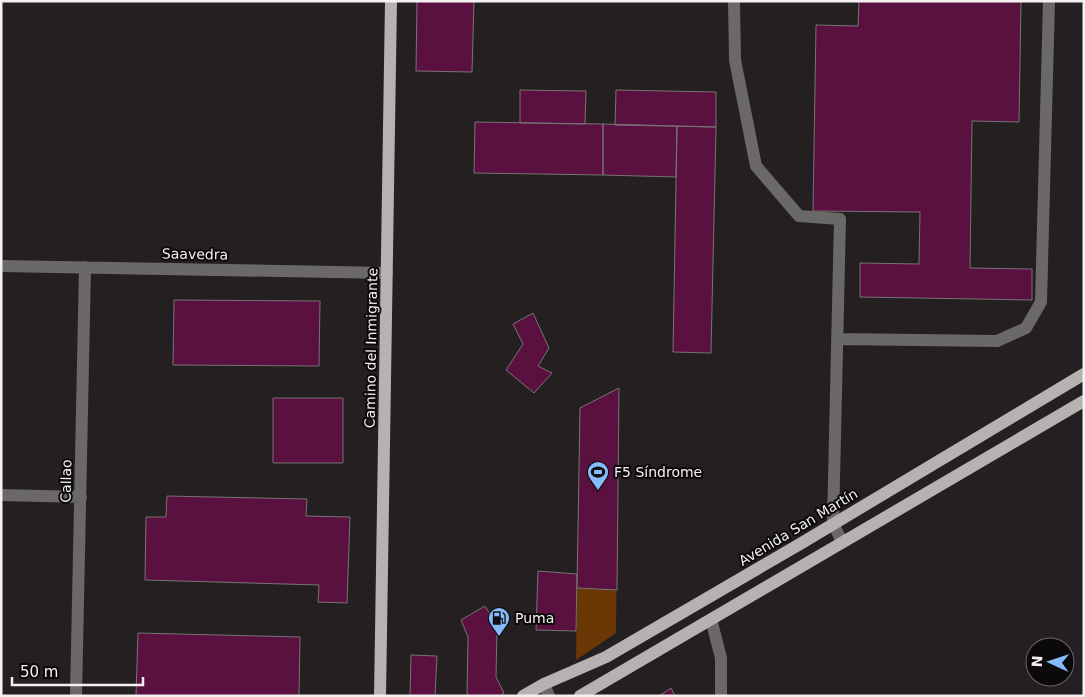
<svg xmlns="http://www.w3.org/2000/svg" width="1085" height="697" viewBox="0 0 1085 697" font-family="'DejaVu Sans',sans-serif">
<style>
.green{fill:#6b3705}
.building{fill:#5b1140;stroke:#787375}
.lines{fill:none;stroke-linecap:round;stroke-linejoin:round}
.minor{stroke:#6b6968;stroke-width:12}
.major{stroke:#b7b2b1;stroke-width:12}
.labels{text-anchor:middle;stroke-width:4;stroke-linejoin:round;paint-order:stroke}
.street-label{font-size:14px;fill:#f5f1f2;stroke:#0b090a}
.poi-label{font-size:14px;fill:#f5f1f2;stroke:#0b090a;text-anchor:start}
</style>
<rect width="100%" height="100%" fill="#241f20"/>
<path class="green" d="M 619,388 L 616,633 L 576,660 L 580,408 Z"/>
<path class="building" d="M 417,1 L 474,1 L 472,72 L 416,71 Z
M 859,1 L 1021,1 L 1019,122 L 972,121 L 970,268 L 1032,269 L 1032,300 L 860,297 L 860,263 L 919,264 L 920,212 L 813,211 L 816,25 L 858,26 Z
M 520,90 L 586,91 L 585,124 L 520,123 Z
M 616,90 L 716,92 L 716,127 L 615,125 Z
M 475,122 L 603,124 L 603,175 L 474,173 Z
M 603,124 L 677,126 L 676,177 L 603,175 Z
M 677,126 L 716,127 L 711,353 L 673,352 Z
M 174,300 L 320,301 L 319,366 L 173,365 Z
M 533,313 L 549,348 L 538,366 L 552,373 L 534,393 L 506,370 L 523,344 L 513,324 Z
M 619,388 L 617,590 L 577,588 L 580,408 Z
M 273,398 L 343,398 L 343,463 L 273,463 Z
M 167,496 L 307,499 L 306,516 L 350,517 L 347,603 L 318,602 L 319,585 L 145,580 L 146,517 L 166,517 Z
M 538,571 L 577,574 L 576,631 L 536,630 Z
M 485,606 L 497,626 L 496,677 L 504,693 L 500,696 L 469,696 L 467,693 L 468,637 L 461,620 Z
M 138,633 L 300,637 L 299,696 L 136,696 Z
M 411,655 L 437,656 L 435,696 L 410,696 Z
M 671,688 L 675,696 L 659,696 Z"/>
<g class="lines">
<path class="minor" d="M 734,1 L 735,60 L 756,166 L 799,216 L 840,219 L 833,523 L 842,542
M 1,266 L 387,273
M 838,339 L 997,341 L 1026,328 L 1041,302 L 1049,1
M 1,495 L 81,497
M 711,619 L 721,658 L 721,696
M 544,684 L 549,696
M 76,696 L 85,267"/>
<path class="major" d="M 380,696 L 391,1
M 523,696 L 544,684 L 606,657 L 800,544 L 1084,374
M 580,696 L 1084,401"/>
</g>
<defs>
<g id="stadium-pin" transform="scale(1.125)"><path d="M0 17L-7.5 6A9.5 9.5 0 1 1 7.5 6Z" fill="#86bbfb" stroke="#0b090a"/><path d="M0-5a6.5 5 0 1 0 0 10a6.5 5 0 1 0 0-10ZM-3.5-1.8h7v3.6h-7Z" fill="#111"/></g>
<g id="fuel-pin" transform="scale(1.125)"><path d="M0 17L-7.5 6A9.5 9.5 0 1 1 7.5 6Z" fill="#86bbfb" stroke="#0b090a"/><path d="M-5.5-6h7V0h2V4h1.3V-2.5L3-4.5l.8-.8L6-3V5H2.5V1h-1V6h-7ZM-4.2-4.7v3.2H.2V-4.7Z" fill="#111"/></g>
</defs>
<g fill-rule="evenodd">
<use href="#stadium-pin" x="598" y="472"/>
<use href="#fuel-pin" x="499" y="618"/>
</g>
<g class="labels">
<g class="street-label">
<text transform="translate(195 254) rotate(1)" y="5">Saavedra</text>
<text transform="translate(371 348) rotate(-89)" y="5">Camino del Inmigrante</text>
<text transform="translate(66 481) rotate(-89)" y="5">Callao</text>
<text transform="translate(798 527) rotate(-31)" y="5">Avenida San Martín</text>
</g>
<g class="poi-label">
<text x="614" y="477">F5 Síndrome</text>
<text x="515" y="623">Puma</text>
</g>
</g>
<rect width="1085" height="697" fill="none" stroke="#f5f1f2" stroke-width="5"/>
<g transform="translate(1050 662) rotate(273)"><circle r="24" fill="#0b090a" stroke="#696667"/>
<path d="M0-4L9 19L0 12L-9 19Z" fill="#86bbfb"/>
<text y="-8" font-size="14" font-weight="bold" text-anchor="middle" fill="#f5f1f2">N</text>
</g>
<path d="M12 677v8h131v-8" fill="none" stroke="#f5f1f2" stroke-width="2.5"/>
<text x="20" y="677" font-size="15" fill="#f5f1f2" stroke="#0b090a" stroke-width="4" paint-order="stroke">50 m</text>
</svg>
